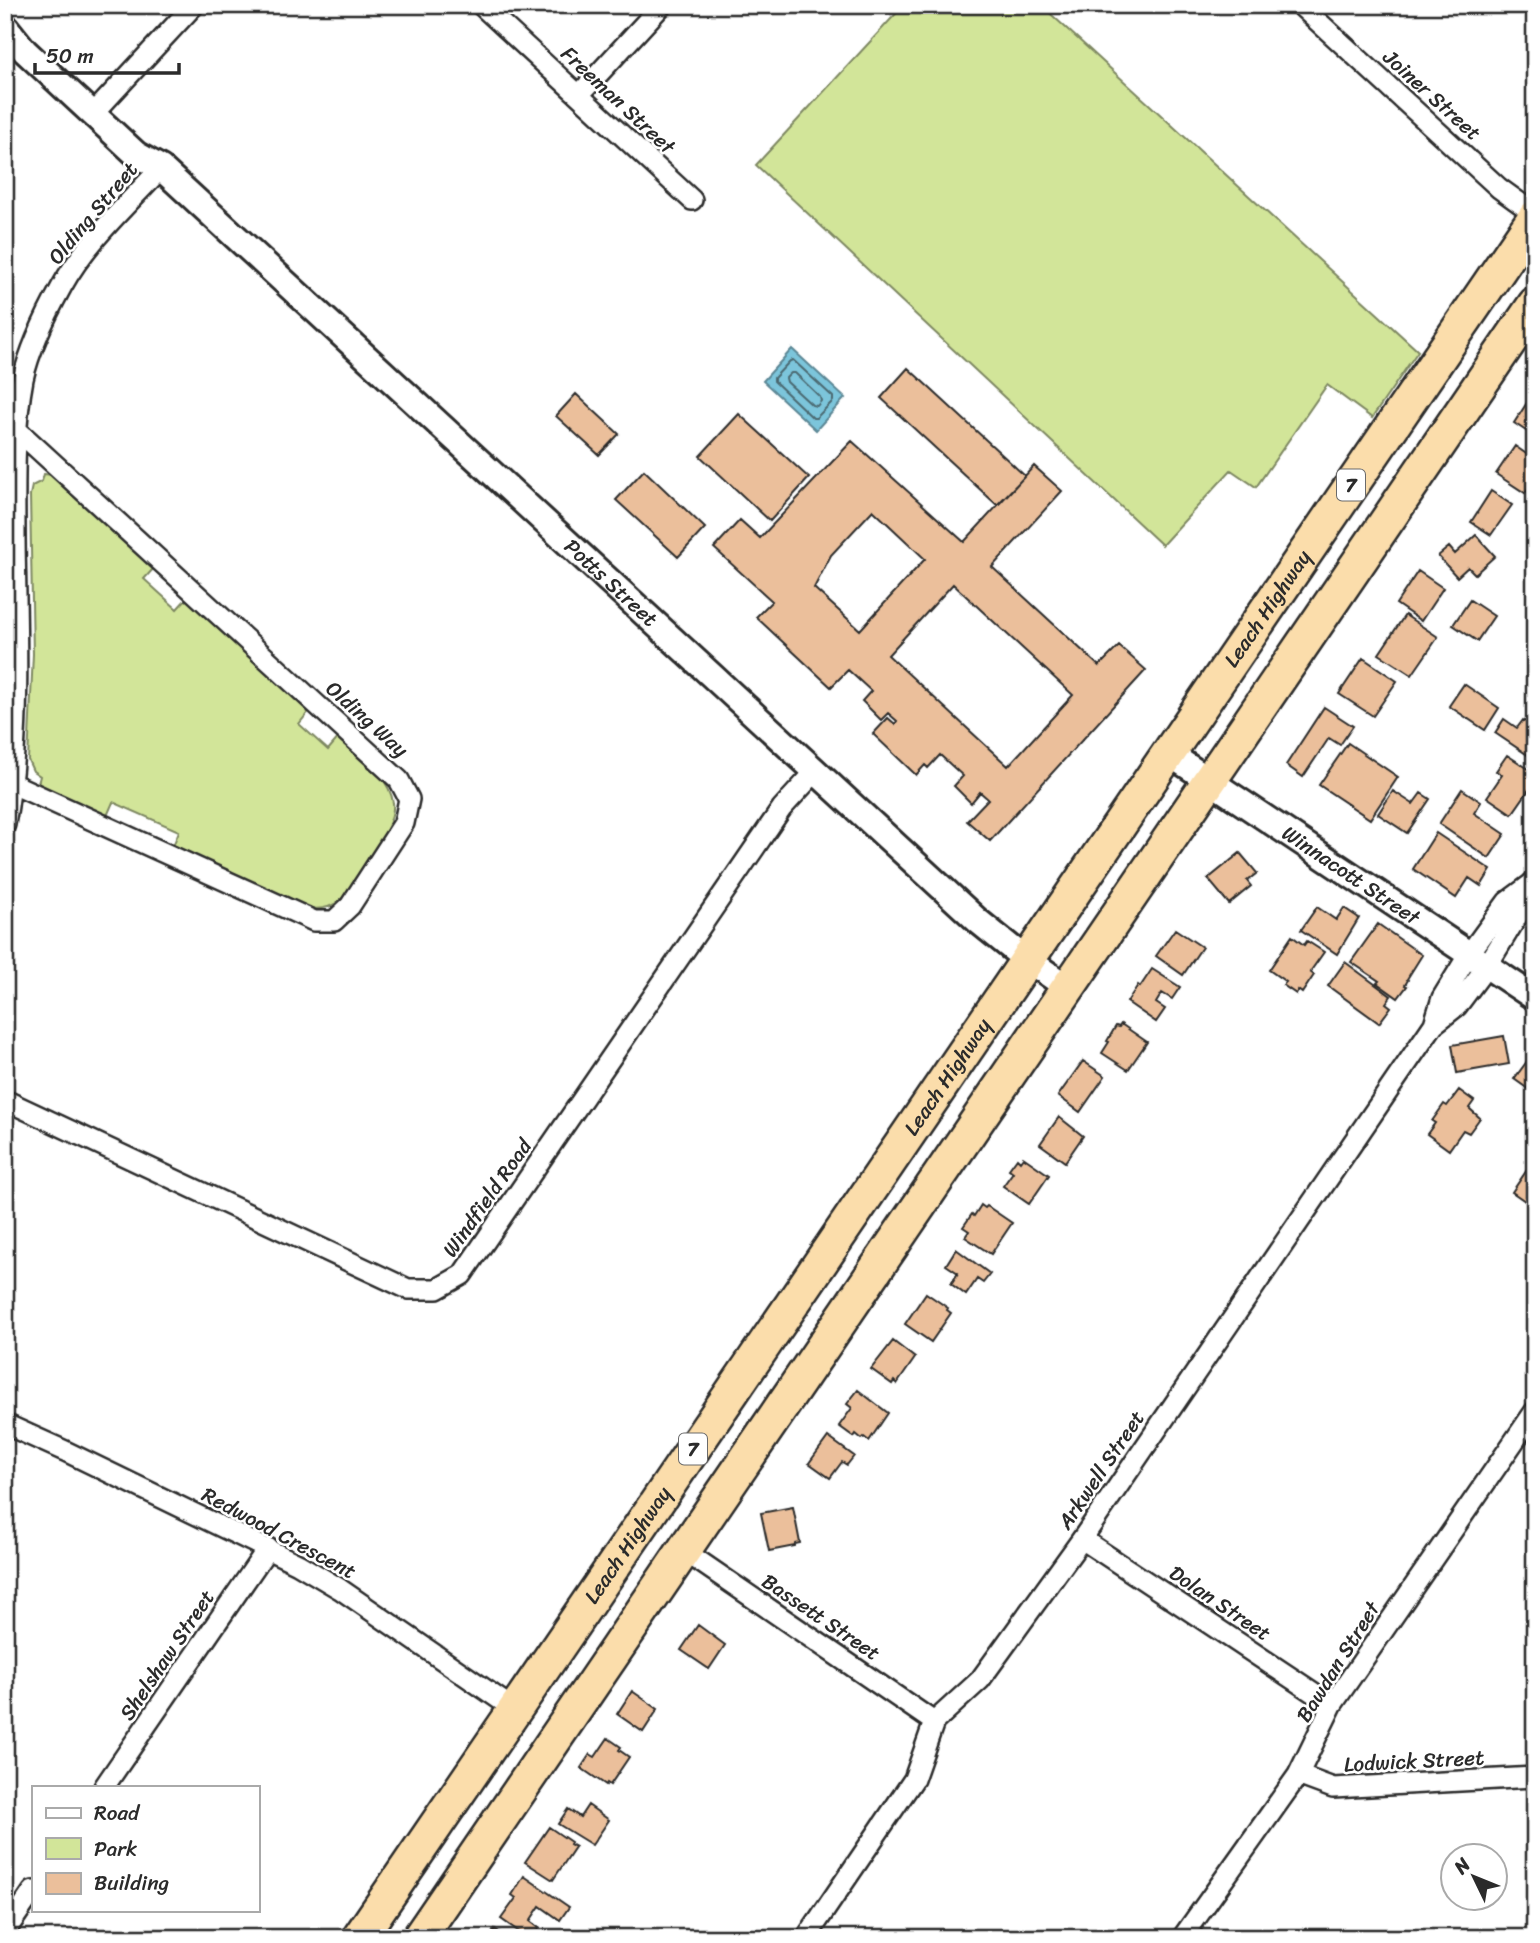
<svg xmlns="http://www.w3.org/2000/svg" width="1540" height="1943" viewBox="0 0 1540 1943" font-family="Sriracha,sans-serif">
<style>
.green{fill:#d2e599;stroke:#7e8862;stroke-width:2}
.water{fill:#7bc5db;stroke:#5b8795;stroke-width:2}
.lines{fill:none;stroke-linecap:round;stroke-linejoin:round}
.shore{stroke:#4b6971;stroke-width:2}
.building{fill:#ebbf9b;stroke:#2b2b2b;stroke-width:2;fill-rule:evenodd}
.minor-casing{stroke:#2b2b2b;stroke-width:24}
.tertiary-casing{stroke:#2b2b2b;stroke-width:30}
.trunk-casing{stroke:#2b2b2b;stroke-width:38}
.minor{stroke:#fff;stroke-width:19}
.tertiary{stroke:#fff;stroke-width:24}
.trunk{stroke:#fbddab;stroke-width:33}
.labels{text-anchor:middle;stroke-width:5;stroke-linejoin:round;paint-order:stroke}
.shield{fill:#fff;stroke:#6b6b6b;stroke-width:2}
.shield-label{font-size:19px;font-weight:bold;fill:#2b2b2b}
.street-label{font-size:21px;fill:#2b2b2b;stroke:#fff}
</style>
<rect width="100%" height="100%" fill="#fff"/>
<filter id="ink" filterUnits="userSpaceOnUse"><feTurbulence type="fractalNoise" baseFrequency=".0143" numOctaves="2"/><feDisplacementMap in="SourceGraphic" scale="14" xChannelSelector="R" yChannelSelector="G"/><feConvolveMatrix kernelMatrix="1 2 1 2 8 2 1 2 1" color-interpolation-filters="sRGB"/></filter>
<g filter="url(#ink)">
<path class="green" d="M 904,5 L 1041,5 L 1418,351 L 1372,418 L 1327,385 L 1256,487 L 1231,470 L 1162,545 L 756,165 Z
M 44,474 L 52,475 L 61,482 L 154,568 L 144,579 L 177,609 L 187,598 L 310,710 L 299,724 L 328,750 L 339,737 C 358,755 390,776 393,803 C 396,825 356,887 339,901 C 328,910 316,910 303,907 L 173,846 L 179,831 L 113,802 L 107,816 L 54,792 L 38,784 L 40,776 L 33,771 L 28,760 L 33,654 L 30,495 L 32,486 L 42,481 Z"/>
<path class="water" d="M 792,349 L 845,398 L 816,430 L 763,381 Z"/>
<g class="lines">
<path class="shore" d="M 793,360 L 833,397 L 833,401 L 816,418 L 813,418 L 774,381 L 774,378 L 790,361 Z
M 791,373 L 795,373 L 820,397 L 821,401 L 817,406 L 812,405 L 787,382 L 786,378 Z"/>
</g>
<path class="building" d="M 908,368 L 1025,476 L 997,505 L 881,398 Z
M 576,394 L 619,434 L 599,455 L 556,416 Z
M 1532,395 L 1535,397 L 1535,437 L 1514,423 Z
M 739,414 L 809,478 L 770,521 L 700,456 Z
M 852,441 L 964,542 L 1034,466 L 1062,491 L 992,567 L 1099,666 L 1119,646 L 1146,670 L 990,841 L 967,821 L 988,799 L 980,792 L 971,803 L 954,786 L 963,776 L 940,755 L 928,768 L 925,765 L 916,775 L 873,734 L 888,718 L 895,724 L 897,721 L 888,713 L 881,720 L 862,701 L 871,691 L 848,670 L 831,687 L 756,617 L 772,601 L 714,548 L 740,520 L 760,538 ZM 873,510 L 925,559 L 860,630 L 814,588 L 831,555 ZM 953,584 L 1073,695 L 1008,766 L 888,655 Z
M 1515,446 L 1535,460 L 1535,478 L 1525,493 L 1496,474 Z
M 644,470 L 705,528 L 678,557 L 616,500 Z
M 1491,491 L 1512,505 L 1491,535 L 1471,522 Z
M 1476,535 L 1495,556 L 1475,574 L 1468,567 L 1457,577 L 1438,556 L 1449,547 L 1455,554 Z
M 1418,571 L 1443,588 L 1421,621 L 1396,604 Z
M 1470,600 L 1494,616 L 1477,641 L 1453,625 Z
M 1405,615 L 1438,637 L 1412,675 L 1379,654 Z
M 1363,658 L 1397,681 L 1373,716 L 1339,694 Z
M 1464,684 L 1499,708 L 1485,730 L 1449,706 Z
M 1324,707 L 1353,726 L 1340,745 L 1329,738 L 1303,777 L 1286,765 Z
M 1504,719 L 1517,728 L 1523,720 L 1535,728 L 1535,760 L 1495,733 Z
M 1348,743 L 1398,777 L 1370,819 L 1319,785 Z
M 1507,755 L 1535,773 L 1535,781 L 1512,814 L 1487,797 L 1502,775 L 1496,771 Z
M 1462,789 L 1481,802 L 1474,813 L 1505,834 L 1489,858 L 1439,824 Z
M 1393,791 L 1413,804 L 1421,793 L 1430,799 L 1407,833 L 1378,814 Z
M 1436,833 L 1491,870 L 1481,886 L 1469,878 L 1456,898 L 1413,869 Z
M 1240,853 L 1257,873 L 1247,881 L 1251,886 L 1229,904 L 1208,879 Z
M 1317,907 L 1336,920 L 1344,908 L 1359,918 L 1337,954 L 1301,930 Z
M 1378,924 L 1422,955 L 1407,979 L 1408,980 L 1405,985 L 1407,986 L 1398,998 L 1377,983 L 1379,981 L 1351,962 Z
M 1175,929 L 1202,947 L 1183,975 L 1156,956 Z
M 1292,936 L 1304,945 L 1307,941 L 1324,952 L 1310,972 L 1314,975 L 1302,993 L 1298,990 L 1296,994 L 1283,985 L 1286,982 L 1269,970 Z
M 1345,962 L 1391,996 L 1386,1003 L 1391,1007 L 1379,1023 L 1328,986 Z
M 1152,969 L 1180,987 L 1172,999 L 1162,993 L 1156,1003 L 1165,1009 L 1156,1022 L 1127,1002 L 1138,985 L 1140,987 Z
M 1121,1024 L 1147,1042 L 1128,1070 L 1102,1053 L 1109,1042 L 1107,1041 L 1116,1026 L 1119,1027 Z
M 1504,1036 L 1509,1064 L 1457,1073 L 1452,1045 Z
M 1531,1056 L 1535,1059 L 1535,1094 L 1514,1079 Z
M 1083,1061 L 1105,1076 L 1080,1112 L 1058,1096 Z
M 1459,1090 L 1474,1101 L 1469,1108 L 1480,1118 L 1469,1133 L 1463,1130 L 1449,1150 L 1427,1134 L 1435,1123 L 1432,1121 L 1444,1104 L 1447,1106 Z
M 1059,1117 L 1083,1136 L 1065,1162 L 1040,1144 Z
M 1023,1157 L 1049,1175 L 1029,1204 L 1003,1186 L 1013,1172 L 1009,1169 L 1017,1158 L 1020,1161 Z
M 1527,1170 L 1535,1172 L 1535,1208 L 1512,1192 Z
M 981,1205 L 985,1208 L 987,1206 L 1012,1223 L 991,1254 L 965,1237 L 969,1231 L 963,1227 L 972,1214 L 974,1216 Z
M 956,1249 L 990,1274 L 983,1283 L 977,1279 L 966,1295 L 951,1284 L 958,1273 L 946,1265 Z
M 926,1293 L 948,1308 L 947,1310 L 951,1313 L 931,1342 L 905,1324 Z
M 893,1341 L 915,1358 L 897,1384 L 894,1381 L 892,1384 L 871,1369 Z
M 858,1390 L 888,1413 L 869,1441 L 864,1437 L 862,1439 L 856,1434 L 854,1437 L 839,1426 L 852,1408 L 847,1404 Z
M 828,1437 L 854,1456 L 847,1465 L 842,1462 L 830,1478 L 809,1463 Z
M 793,1507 L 800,1543 L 795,1544 L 795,1546 L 769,1551 L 761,1513 Z
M 698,1625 L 725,1645 L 709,1669 L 681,1650 Z
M 632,1691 L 658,1709 L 643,1732 L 617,1714 Z
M 608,1738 L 621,1747 L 619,1750 L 629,1757 L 610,1785 L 607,1783 L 606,1785 L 581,1768 L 590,1754 L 595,1757 Z
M 588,1805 L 609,1820 L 592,1845 L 558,1824 L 568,1809 L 580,1817 Z
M 549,1827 L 571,1842 L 570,1844 L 575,1847 L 553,1880 L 525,1862 Z
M 524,1876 L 569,1907 L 560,1920 L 540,1906 L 530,1921 L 539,1928 L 532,1938 L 528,1938 L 501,1919 L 516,1898 L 512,1895 Z
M 495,1929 L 508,1938 L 489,1938 Z"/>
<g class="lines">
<g class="minor-casing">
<path id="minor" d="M 481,5 L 692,200
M 1300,5 L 1499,188 L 1535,214
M 579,95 L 662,5
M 93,114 L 194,5
M 13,784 L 314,921 L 334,921 L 350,906 L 404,823 L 409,799 L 399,780 L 15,428
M 5,824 C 22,731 16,632 15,538 C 15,485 13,432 23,379 C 30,347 46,315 62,286 C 86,242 127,205 161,168
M 1434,1024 L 1457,1006 L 1487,966 L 1523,907 L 1532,883
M 5,1100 L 408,1289 L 437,1289 L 462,1275 L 782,808 L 816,771
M 5,1424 L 65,1451 L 298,1564 L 340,1589 L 515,1710
M 1082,1539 L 1332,1705
M 683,1550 L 934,1722
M 1298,1775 L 1333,1788 L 1535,1777
M 104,1787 L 268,1548
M 5,1932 L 33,1891
M 806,1938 L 914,1779 L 934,1722 L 980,1680 L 1082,1539 L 1434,1024 L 1442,998 L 1469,954 L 1507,902 L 1530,885
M 1182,1938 L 1298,1775 L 1332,1705 L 1535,1411"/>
</g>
<g class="tertiary-casing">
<g id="tertiary">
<path id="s1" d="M 5,26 L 25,51 L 136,154 L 161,168 L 978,921 L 1014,950 L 1068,988"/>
<path id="s2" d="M 1168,753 L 1535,998"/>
</g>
</g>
<g class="trunk-casing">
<g id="trunk">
<path id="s3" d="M 359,1938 L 1535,217"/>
<path d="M 419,1938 L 1535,304"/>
</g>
</g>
<use href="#minor" class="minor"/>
<use href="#tertiary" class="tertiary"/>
<use href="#trunk" class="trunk"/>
</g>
</g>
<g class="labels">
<g class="shield">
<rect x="1337" y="469.5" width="28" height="31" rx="5"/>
<rect x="679" y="1433.5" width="28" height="31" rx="5"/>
</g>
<g class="shield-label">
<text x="1351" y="492">7</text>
<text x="693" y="1456">7</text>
</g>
<g class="street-label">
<text transform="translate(1432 95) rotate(42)" y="7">Joiner Street</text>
<text transform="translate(618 100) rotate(43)" y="7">Freeman Street</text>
<text transform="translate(93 213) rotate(-50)" y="7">Olding Street</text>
<text dy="7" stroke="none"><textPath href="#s1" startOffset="824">Potts Street</textPath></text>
<text dy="7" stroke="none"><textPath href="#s3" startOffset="1610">Leach Highway</textPath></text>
<text transform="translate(367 719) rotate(42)" y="7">Olding Way</text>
<text dy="7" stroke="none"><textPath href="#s2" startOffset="220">Winnacott Street</textPath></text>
<text dy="7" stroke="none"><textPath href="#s3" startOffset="1043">Leach Highway</textPath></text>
<text transform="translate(487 1198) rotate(-55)" y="7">Windfield Road</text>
<text transform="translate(1101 1470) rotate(-56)" y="7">Arkwell Street</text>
<text transform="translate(279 1533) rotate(28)" y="7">Redwood Crescent</text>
<text dy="7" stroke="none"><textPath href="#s3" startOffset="476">Leach Highway</textPath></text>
<text transform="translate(1220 1603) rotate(34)" y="7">Dolan Street</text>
<text transform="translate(821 1617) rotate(34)" y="7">Bassett Street</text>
<text transform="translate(167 1655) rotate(-56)" y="7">Shelshaw Street</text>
<text transform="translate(1338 1662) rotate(-58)" y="7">Bawdan Street</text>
<text transform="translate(1414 1761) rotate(-3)" y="7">Lodwick Street</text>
</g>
</g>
<rect width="1540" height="1943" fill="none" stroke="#fff" stroke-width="28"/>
<rect x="14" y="14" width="1512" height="1915" fill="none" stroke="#2b2b2b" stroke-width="2.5" filter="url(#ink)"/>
<rect x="32" y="1786" width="228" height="126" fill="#ffffff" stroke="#aaaaaa" stroke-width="2"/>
<rect x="46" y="1808" width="35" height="10" fill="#ffffff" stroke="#aaaaaa" stroke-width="2"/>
<text x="94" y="1820" font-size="21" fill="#2b2b2b">Road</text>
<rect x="46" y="1838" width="35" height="21" fill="#d2e599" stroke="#aaaaaa" stroke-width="2"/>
<text x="94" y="1856" font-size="21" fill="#2b2b2b">Park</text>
<rect x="46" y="1873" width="35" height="21" fill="#ebbf9b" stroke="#aaaaaa" stroke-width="2"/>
<text x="94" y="1890" font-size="21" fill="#2b2b2b">Building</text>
<g transform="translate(1474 1877) rotate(313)"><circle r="33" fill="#ffffff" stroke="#aaaaaa" stroke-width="2"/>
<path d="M0-5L12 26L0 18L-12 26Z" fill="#2b2b2b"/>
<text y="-10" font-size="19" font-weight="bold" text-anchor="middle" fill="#2b2b2b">N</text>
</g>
<path d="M35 63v10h144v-10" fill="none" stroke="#2b2b2b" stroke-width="3.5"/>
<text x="46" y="63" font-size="21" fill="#2b2b2b" stroke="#ffffff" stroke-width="5" paint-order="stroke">50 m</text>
</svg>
